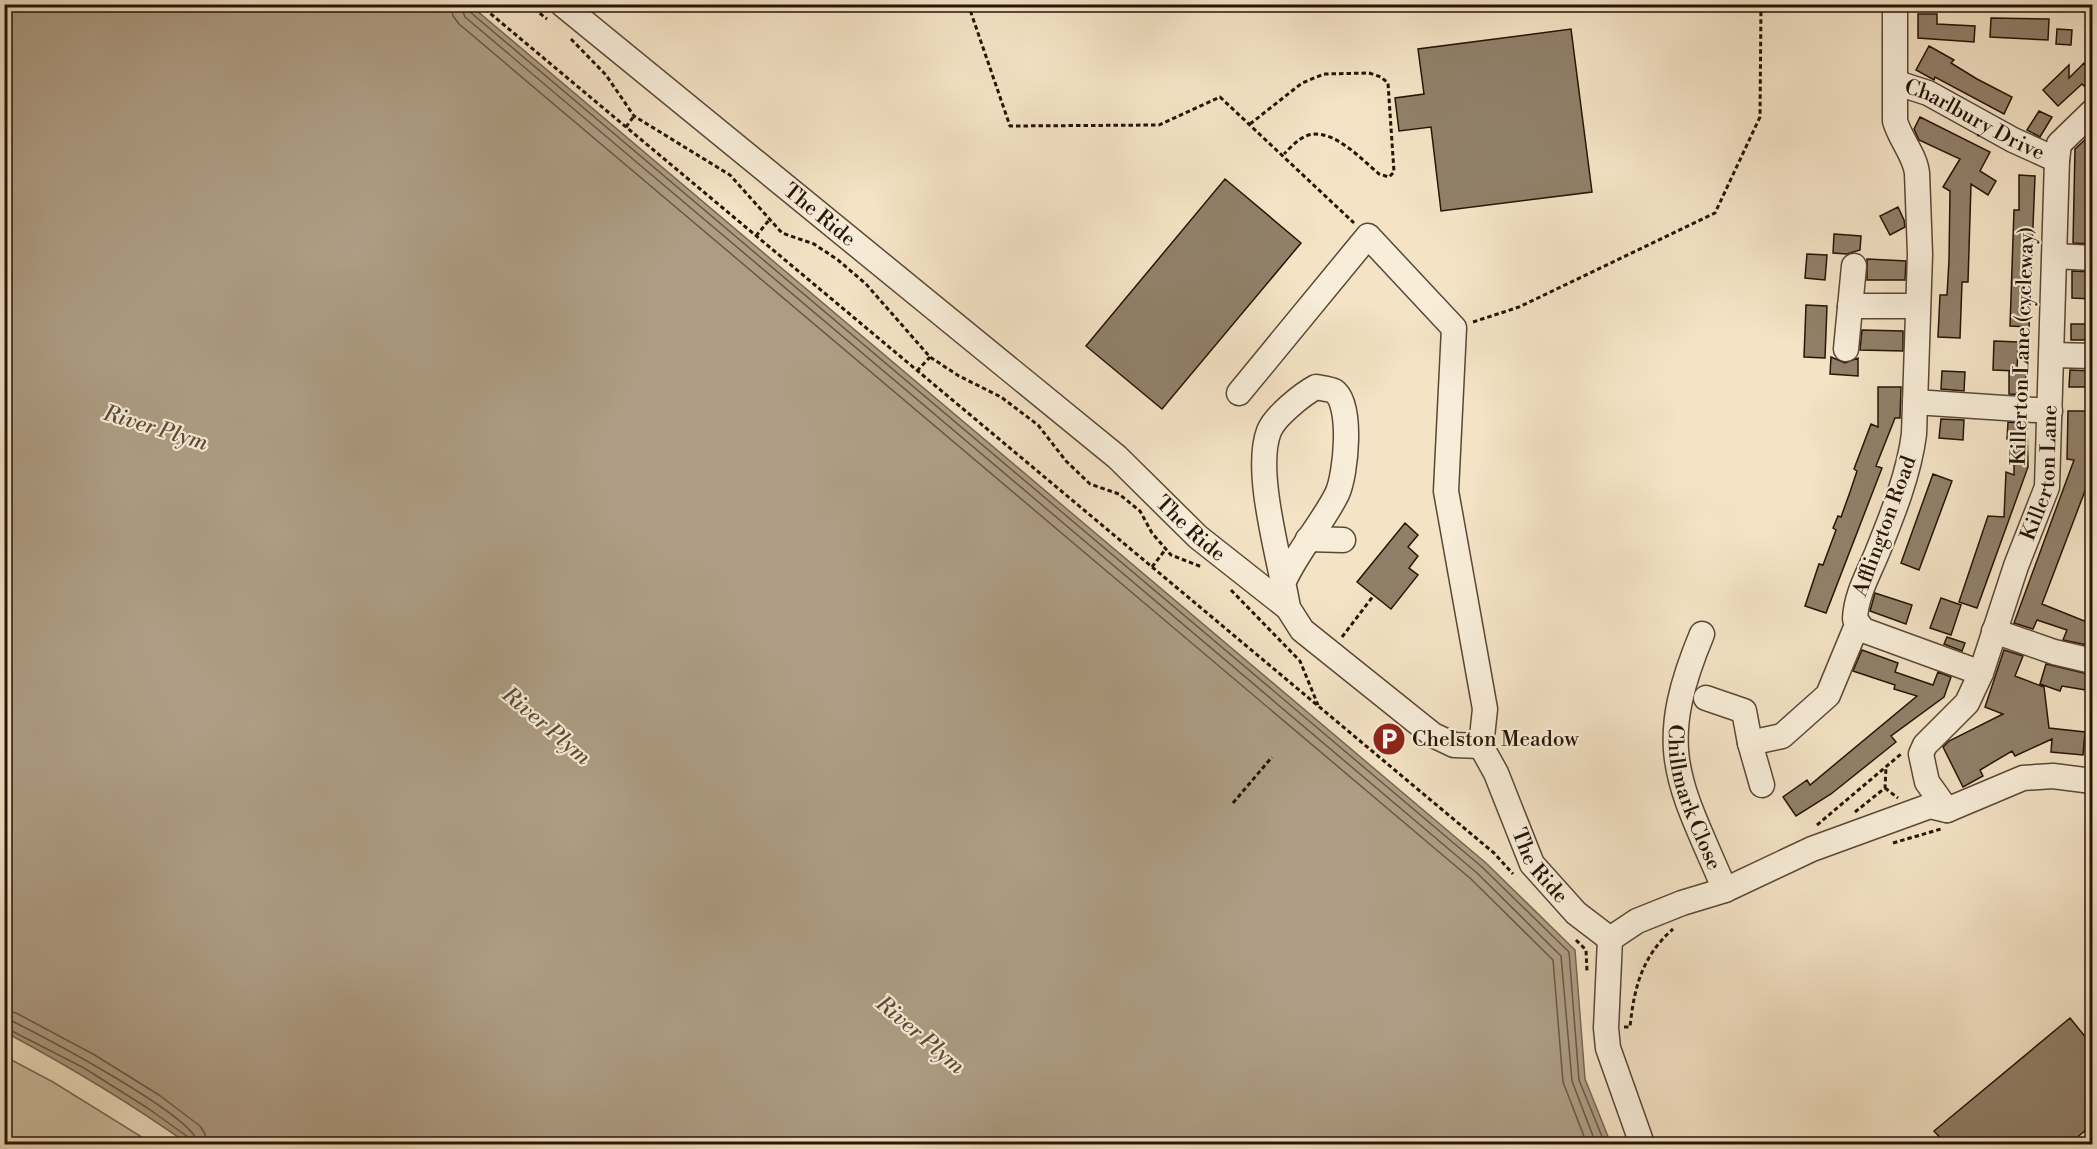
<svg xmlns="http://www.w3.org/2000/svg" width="2097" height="1149" viewBox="0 0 2097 1149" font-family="'Libre Bodoni',serif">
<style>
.green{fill:#d1c0a5;stroke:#7c6a56;stroke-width:1.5}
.water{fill:#ae9d84;stroke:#786652;stroke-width:1.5}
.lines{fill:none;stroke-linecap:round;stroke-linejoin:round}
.shore{stroke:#6a5845;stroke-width:1.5}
.building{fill:#918069;stroke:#261406;stroke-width:1.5}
.minor-casing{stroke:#5a4836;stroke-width:27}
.path{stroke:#261406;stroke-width:3;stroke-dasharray:4.5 3;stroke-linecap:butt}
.minor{stroke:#f8edd9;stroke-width:24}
.labels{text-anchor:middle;stroke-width:4.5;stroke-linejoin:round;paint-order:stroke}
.street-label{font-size:21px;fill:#261406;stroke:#f8edd9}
.poi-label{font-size:21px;fill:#261406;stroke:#f8edd9;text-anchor:start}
.water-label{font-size:22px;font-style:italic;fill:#5c4b38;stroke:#f8edd9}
</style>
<rect width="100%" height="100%" fill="#f4e3c5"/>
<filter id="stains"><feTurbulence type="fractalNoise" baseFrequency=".00333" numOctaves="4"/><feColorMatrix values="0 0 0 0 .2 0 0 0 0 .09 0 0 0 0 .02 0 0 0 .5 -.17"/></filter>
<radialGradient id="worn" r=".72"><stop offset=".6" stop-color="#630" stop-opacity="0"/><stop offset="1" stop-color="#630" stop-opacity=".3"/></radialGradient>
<path class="green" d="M 4,1056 L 53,1082 L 153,1144 L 5,1144 Z"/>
<path class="water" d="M 4,5 L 470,5 L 1486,863 L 1575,950 L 1585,1079 L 1611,1144 L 188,1144 C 129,1102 68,1066 5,1032 Z"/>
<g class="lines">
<path class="shore" d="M 451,4 L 453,16 L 459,24 L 1471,879 L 1553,960 L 1563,1082 L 1587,1144
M 460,4 L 465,17 L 1477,873 L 1561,956 L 1572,1081 L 1596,1144
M 467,4 L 470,12 L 1482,867 L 1569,952 L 1579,1080 L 1605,1144
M 4,1010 L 16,1013 L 93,1054 L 159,1095 L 200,1126 L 205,1134 L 207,1144
M 4,1019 L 12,1021 C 42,1036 197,1117 198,1144
M 4,1027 L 84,1068 L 149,1109 L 188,1137 L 190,1144"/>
</g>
<path class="building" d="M 1918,14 L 1937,14 L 1937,24 L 1975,26 L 1974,42 L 1918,38 Z
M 1991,18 L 2049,19 L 2048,40 L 1990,37 Z
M 1571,29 L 1592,192 L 1441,211 L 1431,127 L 1399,131 L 1395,98 L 1424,94 L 1418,49 Z
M 2057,29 L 2072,30 L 2071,45 L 2056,44 Z
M 1929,46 L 1954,60 L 1951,63 L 1977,79 L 2012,97 L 2004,114 L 1935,77 L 1934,80 L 1916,70 Z
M 2084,63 L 2092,72 L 2092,79 L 2084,86 L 2082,84 L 2058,106 L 2043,90 L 2069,65 L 2069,78 Z
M 2039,111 L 2052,117 L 2040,137 L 2027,130 Z
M 1920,117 L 1990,152 L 1980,171 L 1996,181 L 1988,195 L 1971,184 L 1968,282 L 1962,282 L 1960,338 L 1938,337 L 1940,295 L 1947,295 L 1949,260 L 1950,191 L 1943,187 L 1960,159 L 1919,140 L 1914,129 Z
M 2092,133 L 2089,216 L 2092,216 L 2092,244 L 2073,243 L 2075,149 Z
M 2019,175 L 2035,176 L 2029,327 L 2010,326 L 2014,210 L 2019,210 Z
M 1225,179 L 1301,243 L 1162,409 L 1086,346 Z
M 1898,207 L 1904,220 L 1905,227 L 1890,235 L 1880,216 Z
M 1834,234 L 1861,236 L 1860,250 L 1847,254 L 1833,253 Z
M 1807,254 L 1827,255 L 1825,280 L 1805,278 Z
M 1867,259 L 1906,261 L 1905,280 L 1867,280 Z
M 2072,271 L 2092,272 L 2092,299 L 2072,298 Z
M 1806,305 L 1827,306 L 1825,358 L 1804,357 Z
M 2071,324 L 2092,324 L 2092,340 L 2071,340 Z
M 1862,330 L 1903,331 L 1903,351 L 1860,350 Z
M 1994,341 L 2018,342 L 2017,371 L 1993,370 Z
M 1831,357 L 1845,363 L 1858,358 L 1858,376 L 1830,374 Z
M 2070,370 L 2092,371 L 2092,387 L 2069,387 Z
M 1942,371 L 1965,372 L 1964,391 L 1941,389 Z
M 2009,372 L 2026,372 L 2025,395 L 2009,394 Z
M 1878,387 L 1901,387 L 1900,418 L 1895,418 L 1876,466 L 1882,468 L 1826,613 L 1805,606 L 1819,564 L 1823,565 L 1836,530 L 1833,528 L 1838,516 L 1841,517 L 1850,492 L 1857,471 L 1854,469 L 1871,424 L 1878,427 Z
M 2068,411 L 2090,411 L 2091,475 L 2042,604 L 2092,624 L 2092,646 L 2063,640 L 2067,630 L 2037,620 L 2033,629 L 2014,623 L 2074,460 L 2067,459 Z
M 1941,419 L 1964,420 L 1963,440 L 1939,438 Z
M 2008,422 L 2027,424 L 2028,467 L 1977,608 L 1959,602 L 1988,516 L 2004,517 L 2006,472 L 2014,475 L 2014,439 L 2007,439 Z
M 1933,474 L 1952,481 L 1919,570 L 1901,563 Z
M 1405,523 L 1418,535 L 1408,547 L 1418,556 L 1409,568 L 1418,575 L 1391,609 L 1357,582 Z
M 1875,593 L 1912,605 L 1906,624 L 1870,611 Z
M 1941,598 L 1961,605 L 1951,635 L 1930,628 Z
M 1947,637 L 1965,643 L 1962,651 L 1944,644 Z
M 1862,650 L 1898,663 L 1895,672 L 1933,685 L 1938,672 L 1951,677 L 1944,697 L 1891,736 L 1896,742 L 1831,794 L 1796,816 L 1783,797 L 1807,780 L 1810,785 L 1917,696 L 1894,689 L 1895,685 L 1853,671 Z
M 2004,650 L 2023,656 L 2015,676 L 2044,687 L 2049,728 L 2085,732 L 2083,755 L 2051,752 L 2052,739 L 2015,756 L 2012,751 L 1980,770 L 1983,776 L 1963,787 L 1943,747 L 1949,741 L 2003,714 L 1985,707 Z
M 2046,664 L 2092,675 L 2092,691 L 2062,686 L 2060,691 L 2040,684 Z
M 2070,1018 L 2092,1045 L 2092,1125 L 2069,1144 L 1946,1144 L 1934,1131 Z"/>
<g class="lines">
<g class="minor-casing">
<g id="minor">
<path id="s1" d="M 562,4 L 1117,457 L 1198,537 L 1288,608 L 1302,630 L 1433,735 L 1454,745 L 1481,746"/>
<path d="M 1895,4 L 1895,121 C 1900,139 1915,155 1917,173 L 1920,254 L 1914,434 C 1909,474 1892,516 1877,553 C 1868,575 1856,595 1855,619 L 1863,630 L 1981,673"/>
<path id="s2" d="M 1897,83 L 1928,93 L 2013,140 L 2057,160"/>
<path d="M 2055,256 L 2092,258"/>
<path d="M 1850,306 L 1917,306"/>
<path d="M 1846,349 L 1854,266"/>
<path d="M 2053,355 L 2092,356"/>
<path d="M 1239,393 L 1368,236 L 1454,328 L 1446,491 L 1485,709 L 1481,746"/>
<path d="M 1915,402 L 2050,411"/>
<path d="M 1308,539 L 1343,540"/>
<path d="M 1284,581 C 1298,550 1322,524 1337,494 C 1346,475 1353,404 1334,391 C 1330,389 1321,388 1316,387 C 1303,394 1275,416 1269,431 C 1253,472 1281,563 1288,608"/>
<path d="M 1994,631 L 2054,652 L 2092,661"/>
<path id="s3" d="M 1702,634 C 1653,751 1679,782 1725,890"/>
<path d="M 1706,698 L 1744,711 L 1750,743"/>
<path id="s4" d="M 1481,746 L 1496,773 L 1532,864 L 1576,913 L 1610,939"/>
<path d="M 1762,785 L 1750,743 L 1782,736 L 1828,695 L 1857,625"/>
<path id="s5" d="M 1947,810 L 1927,782 L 1921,754 L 1925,745 L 1967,703 L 1981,673 L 2016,566 L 2047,487 L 2057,160 L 2059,144 L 2092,112"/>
<path d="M 1610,939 L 1637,921 L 1682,903 L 1725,890 L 1812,849 L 1930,806 L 1947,810 L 2023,778 L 2053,776 L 2092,781"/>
<path d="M 1610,939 L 1606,1028 L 1608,1048 L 1642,1144"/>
</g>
</g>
<path class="path" d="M 479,4 L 1494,853 L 1513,874
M 528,4 L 547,19
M 968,4 L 1010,126 L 1159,125 L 1220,97 L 1354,223
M 571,39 L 606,75 L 634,116 L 730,175 L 782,233 L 814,244 L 838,260 L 866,284 L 930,357 L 959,376 L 1001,397 L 1038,425 L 1066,461 L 1090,484 L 1119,494 L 1140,511 L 1152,533 L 1171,555 L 1202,567
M 1250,124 L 1302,83 L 1324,74 L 1369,73 L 1381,77 L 1388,83 L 1394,172 L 1389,177 L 1379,174 C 1361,159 1328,122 1302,138 C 1295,142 1289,149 1284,154
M 626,127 L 634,116
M 756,236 L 770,219
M 1473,322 L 1519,307 L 1715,213 L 1760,117 L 1761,4
M 917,371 L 930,357
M 1152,567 L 1165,550
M 1231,590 L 1300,661 L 1318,705
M 1342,637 L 1374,595
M 1885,788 L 1898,798
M 1233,803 L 1272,757
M 1855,812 L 1885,788 L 1886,768
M 1817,825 L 1901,754
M 1893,843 L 1941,829
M 1576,940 L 1586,950 L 1587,971
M 1624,1027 L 1630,1027 C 1634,988 1642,956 1673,929"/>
<use href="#minor" class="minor"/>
</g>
<defs>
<g id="parking-disc" transform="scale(1.725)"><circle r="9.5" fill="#8f2418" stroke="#f8edd9"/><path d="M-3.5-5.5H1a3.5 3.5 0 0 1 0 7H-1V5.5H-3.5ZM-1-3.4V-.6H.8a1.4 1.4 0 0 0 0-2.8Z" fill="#fff"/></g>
</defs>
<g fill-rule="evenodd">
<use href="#parking-disc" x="1389" y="739"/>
</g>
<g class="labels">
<g class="street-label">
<text dy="7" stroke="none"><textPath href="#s2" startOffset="86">Charlbury Drive</textPath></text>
<text dy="7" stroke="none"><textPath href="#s1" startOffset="333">The Ride</textPath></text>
<text transform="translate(2022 346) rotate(-88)" y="7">Killerton Lane (cycleway)</text>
<text dy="7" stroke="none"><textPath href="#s5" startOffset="376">Killerton Lane</textPath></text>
<text transform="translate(1884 526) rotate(-70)" y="7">Afflington Road</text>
<text dy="7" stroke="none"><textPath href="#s1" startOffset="819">The Ride</textPath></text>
<text dy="7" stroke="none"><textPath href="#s3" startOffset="170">Chillmark Close</textPath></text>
<text dy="7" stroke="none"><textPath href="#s4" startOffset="134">The Ride</textPath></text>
</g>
<g class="poi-label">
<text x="1412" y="746">Chelston Meadow</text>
</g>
<g class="water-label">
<text transform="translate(156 427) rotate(17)" y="8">River Plym</text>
<text transform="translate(547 725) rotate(40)" y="8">River Plym</text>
<text transform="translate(921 1034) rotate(40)" y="8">River Plym</text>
</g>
</g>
<rect width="2097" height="1149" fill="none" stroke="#f4e3c5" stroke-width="24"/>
<rect x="6" y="6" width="2085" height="1137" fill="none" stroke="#261406" stroke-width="3"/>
<rect x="12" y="12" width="2073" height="1125" fill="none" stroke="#261406" stroke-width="1.5"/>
<rect width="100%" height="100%" filter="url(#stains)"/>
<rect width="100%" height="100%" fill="url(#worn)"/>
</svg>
